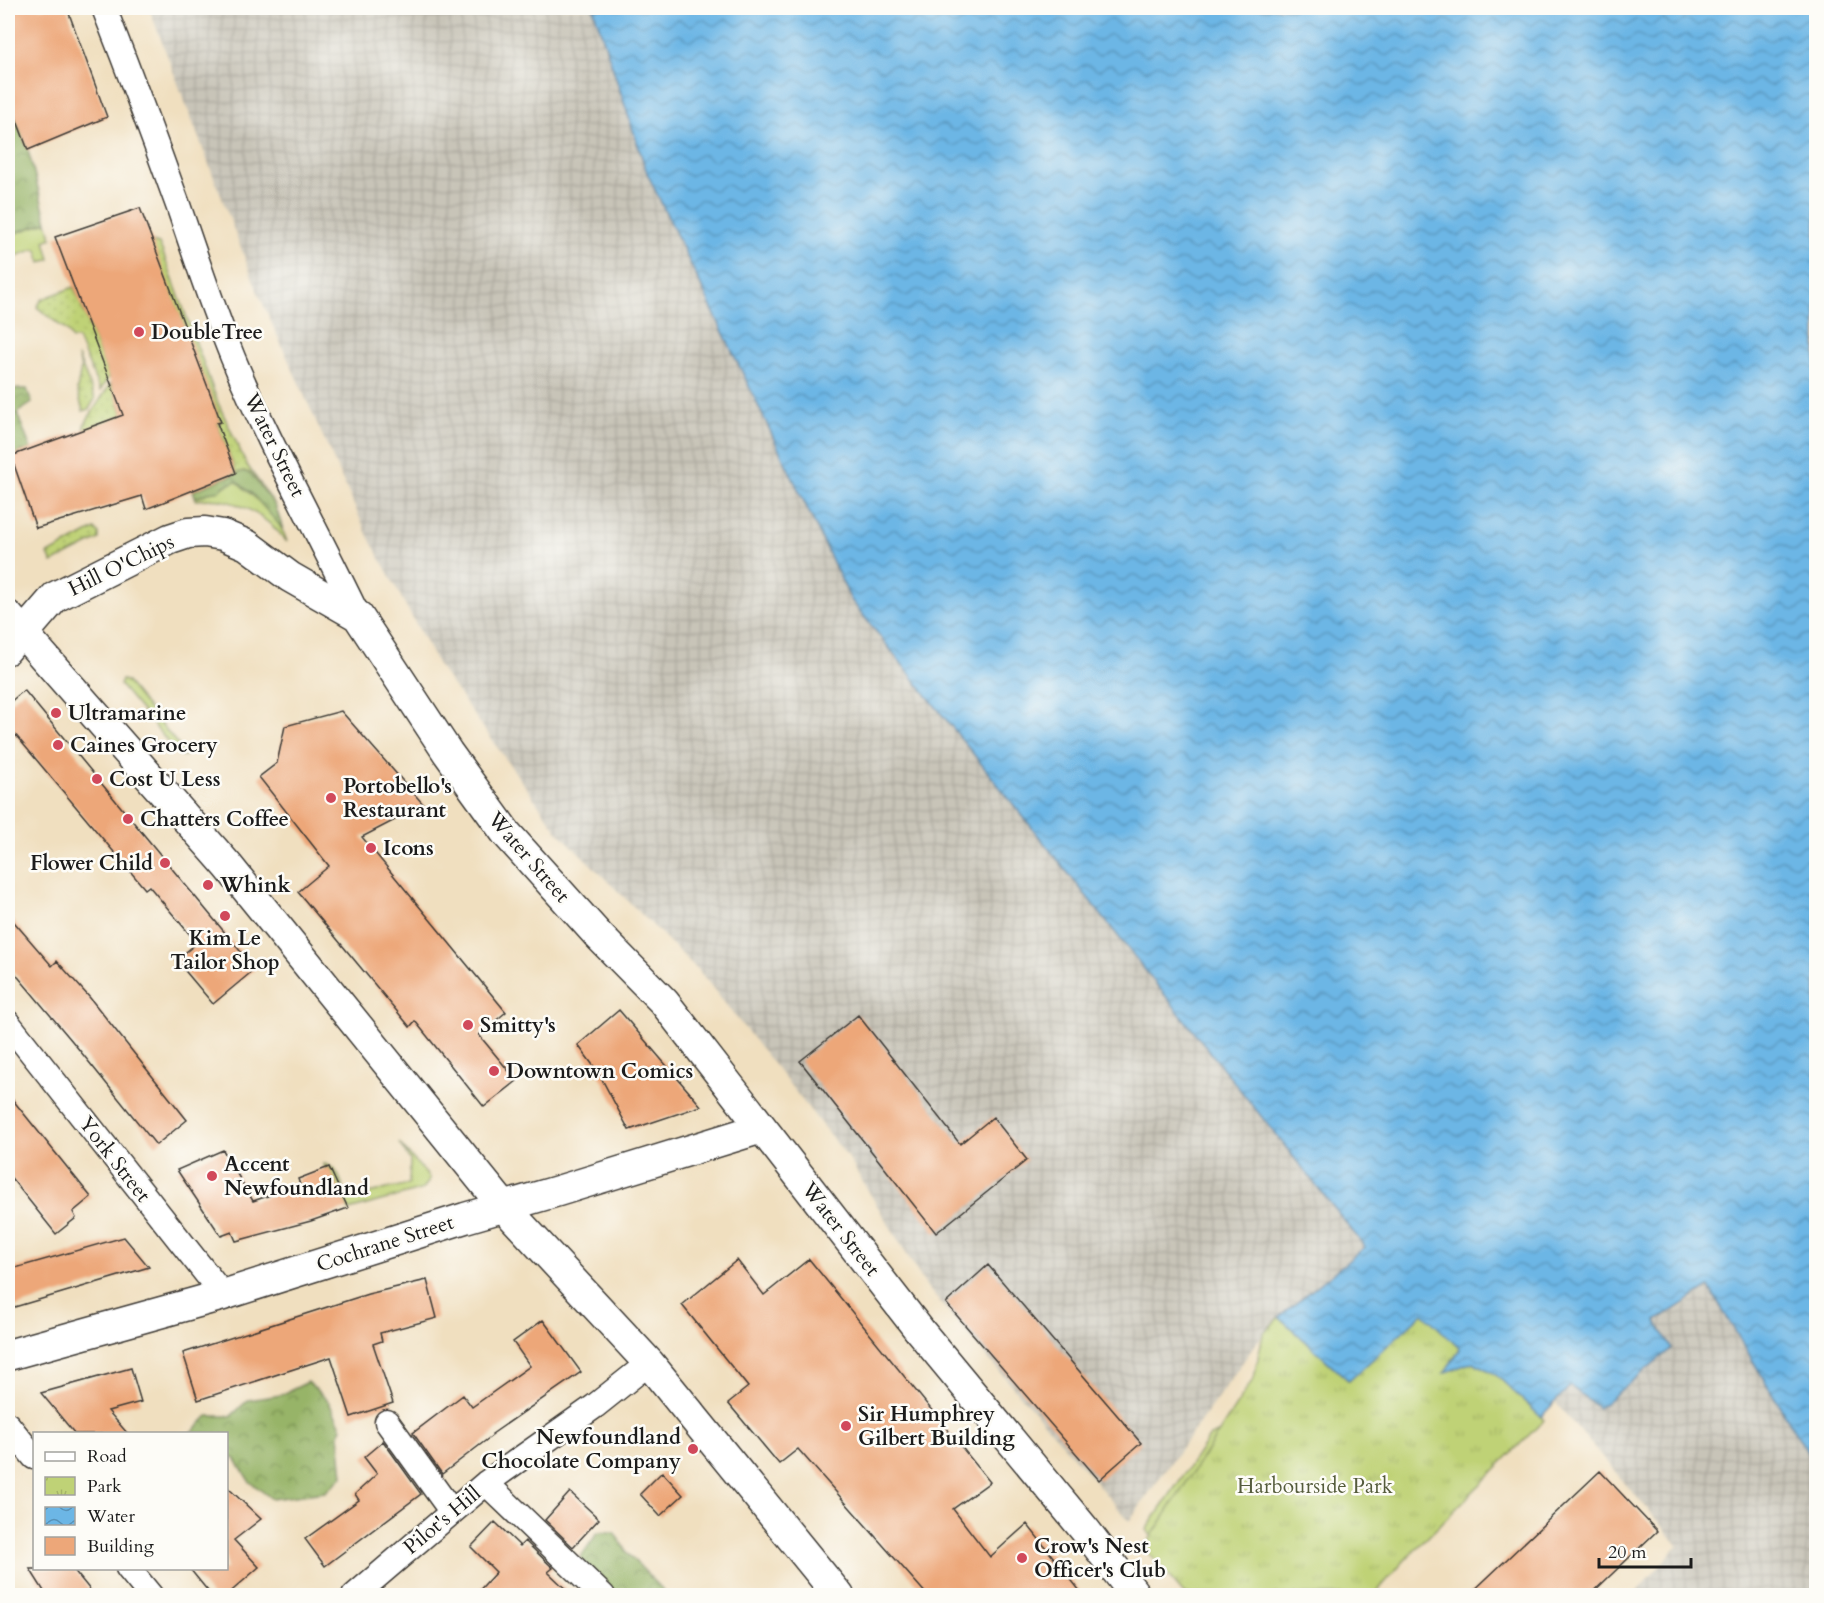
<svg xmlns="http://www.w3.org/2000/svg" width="1824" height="1603" viewBox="0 0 1824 1603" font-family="Cardo,serif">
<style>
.industrial{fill:url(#industrial-grid)}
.grass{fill:#bfd276;stroke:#6e7749;stroke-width:1.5}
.forest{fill:url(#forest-crowns);stroke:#5a6842;stroke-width:1.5}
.park{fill:url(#park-tufts);stroke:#6e7749;stroke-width:1.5}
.garden{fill:url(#garden-dots);stroke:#6e7749;stroke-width:1.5}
.water{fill:url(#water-waves);stroke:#446980;stroke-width:1.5}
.building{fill:#eda779}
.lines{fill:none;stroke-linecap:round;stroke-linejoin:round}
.minor-casing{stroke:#3c3934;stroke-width:27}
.tertiary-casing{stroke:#3c3934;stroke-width:33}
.minor{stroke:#fff;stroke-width:24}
.tertiary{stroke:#fff;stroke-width:30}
.poi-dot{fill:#d1495b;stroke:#fdfcf7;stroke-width:2}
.labels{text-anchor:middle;stroke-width:5;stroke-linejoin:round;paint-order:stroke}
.poi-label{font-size:21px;font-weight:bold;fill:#1c1c1c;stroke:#fdfcf7;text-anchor:start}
.street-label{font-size:21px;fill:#1c1c1c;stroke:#fdfcf7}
.park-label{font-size:21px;fill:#555c3c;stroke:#fdfcf7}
</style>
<defs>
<pattern id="industrial-grid" width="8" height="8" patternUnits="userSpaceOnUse" patternTransform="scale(1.5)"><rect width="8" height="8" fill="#c8c4b8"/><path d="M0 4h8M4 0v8" fill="none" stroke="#aba89e"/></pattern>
<pattern id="forest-crowns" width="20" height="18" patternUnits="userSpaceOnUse" patternTransform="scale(1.5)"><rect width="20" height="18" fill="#97b467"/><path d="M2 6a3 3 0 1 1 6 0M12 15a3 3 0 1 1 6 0" fill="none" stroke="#7a9254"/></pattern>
<pattern id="park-tufts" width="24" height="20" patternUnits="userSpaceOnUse" patternTransform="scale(1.5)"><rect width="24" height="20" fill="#bfd276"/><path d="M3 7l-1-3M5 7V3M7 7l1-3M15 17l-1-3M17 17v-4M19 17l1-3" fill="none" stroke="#a4b466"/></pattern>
<pattern id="garden-dots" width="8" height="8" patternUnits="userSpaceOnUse" patternTransform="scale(1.5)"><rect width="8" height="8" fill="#bfd276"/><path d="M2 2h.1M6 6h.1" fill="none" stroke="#a4b466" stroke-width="1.8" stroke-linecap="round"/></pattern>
<pattern id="water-waves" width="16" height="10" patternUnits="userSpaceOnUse" patternTransform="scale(1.5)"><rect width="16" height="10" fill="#6cb6e5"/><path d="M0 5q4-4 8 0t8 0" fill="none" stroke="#5893b9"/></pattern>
</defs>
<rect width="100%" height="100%" fill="#fdfcf7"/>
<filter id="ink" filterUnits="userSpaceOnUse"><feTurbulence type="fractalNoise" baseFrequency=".0167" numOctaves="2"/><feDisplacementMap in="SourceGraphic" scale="12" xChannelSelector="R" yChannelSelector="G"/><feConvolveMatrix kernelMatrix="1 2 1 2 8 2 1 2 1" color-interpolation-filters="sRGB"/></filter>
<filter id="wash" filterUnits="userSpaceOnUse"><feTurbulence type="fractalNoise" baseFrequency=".008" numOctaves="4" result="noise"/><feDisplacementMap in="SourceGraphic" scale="24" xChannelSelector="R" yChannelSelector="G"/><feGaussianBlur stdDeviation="1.35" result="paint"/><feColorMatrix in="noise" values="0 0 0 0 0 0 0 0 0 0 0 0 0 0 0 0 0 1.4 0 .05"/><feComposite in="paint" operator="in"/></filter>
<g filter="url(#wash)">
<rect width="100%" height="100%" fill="#f0dfbf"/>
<path class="industrial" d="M 149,8 L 593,8 L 647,173 L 851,600 L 1365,1247 L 1279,1317 L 1263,1334 L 1129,1521 L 926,1286 L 849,1159 L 700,972 L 559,833 L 438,665 L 368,536 L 259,295 Z
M 1709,1287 L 1816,1467 L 1816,1595 L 1634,1595 L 1678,1545 L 1556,1403 L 1570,1386 L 1599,1408 L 1671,1348 L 1656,1322 L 1689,1302 Z"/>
<path class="grass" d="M 47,222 L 52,238 L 45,241 L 50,259 L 41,263 L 37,250 L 35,249 L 8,259 L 8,236 Z
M 236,481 C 256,499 279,515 287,542 C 265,514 233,495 196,500 L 195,496 L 199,497 L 213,490 L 219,491 L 226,485 Z
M 122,680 L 126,681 L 183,751 L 185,756 L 179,755 L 120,685 Z
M 399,1143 L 427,1175 L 430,1179 L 423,1189 L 349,1210 L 329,1168 L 325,1169 L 324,1164 C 339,1166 342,1186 347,1198 L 409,1184 L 410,1160 Z
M 1217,1433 L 1224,1434 L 1153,1537 L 1146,1530 L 1210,1436 Z"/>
<path class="forest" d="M 8,97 L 28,150 L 47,222 L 8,235 Z
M 8,386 L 16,389 L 27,389 L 32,403 L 17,413 L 31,449 L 8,457 L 8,424 L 9,423 L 8,419 Z
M 241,471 L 250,473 L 275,505 L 283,529 L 252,494 L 236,481 L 226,485 L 219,491 L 213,491 L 198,497 L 195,496 L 193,491 Z
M 308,1382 L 328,1401 L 342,1428 L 339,1435 L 343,1476 L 325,1492 L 272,1499 L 249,1481 L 235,1458 L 227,1459 L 226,1434 L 191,1433 L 208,1416 L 231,1416 L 248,1400 L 281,1395 Z
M 598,1532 L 614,1532 L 628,1554 L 668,1595 L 618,1595 L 580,1558 Z"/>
<path class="park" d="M 1423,1312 L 1460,1349 L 1445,1372 L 1473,1362 L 1495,1374 L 1544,1420 L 1405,1560 L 1374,1595 L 1185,1595 L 1144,1548 L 1254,1378 L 1263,1334 L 1279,1317 L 1349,1381 Z"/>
<path class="garden" d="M 152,242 L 159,244 L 162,250 L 218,403 L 247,465 L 275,505 L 250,473 L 244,471 L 236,473 L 217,423 L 221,422 Z
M 74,287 L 109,377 L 100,391 L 78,339 L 72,339 L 68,332 L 37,307 L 42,299 Z
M 78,356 L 95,399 L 89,409 L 83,411 L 77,389 L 81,368 Z
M 111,383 L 123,415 L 84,430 L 84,425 Z
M 95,529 L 99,534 L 99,539 L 52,563 L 48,554 Z"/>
<path class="water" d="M 593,8 L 1816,8 L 1816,1467 L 1709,1287 L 1656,1321 L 1672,1348 L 1599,1408 L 1570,1386 L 1541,1417 L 1495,1374 L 1473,1362 L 1444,1373 L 1460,1349 L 1423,1313 L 1349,1381 L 1279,1317 L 1365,1247 L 851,600 L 647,173 Z"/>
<g id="blocks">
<path class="building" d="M 8,8 L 67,8 L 107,117 L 28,150 L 8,97 Z
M 140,208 L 221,422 L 217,423 L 236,473 L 146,509 L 142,496 L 36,528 L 11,456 L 123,415 L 55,237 Z
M 24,690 L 255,969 L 213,1004 L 176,960 L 197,943 L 149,886 L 145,889 L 8,726 L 8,704 Z
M 341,711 L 424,805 L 362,837 L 506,1012 L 479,1035 L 517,1081 L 484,1107 L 415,1021 L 410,1027 L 298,892 L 329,866 L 259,777 L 277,763 L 285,726 Z
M 8,915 L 52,966 L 57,961 L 90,998 L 187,1120 L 156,1145 L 72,1041 L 8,965 Z
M 619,1010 L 701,1106 L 629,1130 L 598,1072 L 578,1045 Z
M 858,1015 L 960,1144 L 993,1117 L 1027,1160 L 936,1233 L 800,1061 Z
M 8,1094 L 91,1197 L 73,1212 L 76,1218 L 56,1234 L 8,1174 Z
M 223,1150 L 253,1201 L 300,1185 L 298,1179 L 329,1167 L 348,1208 L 311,1221 L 236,1241 L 232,1232 L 221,1236 L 177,1170 Z
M 124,1237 L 149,1267 L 8,1309 L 8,1270 Z
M 809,1259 L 990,1482 L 953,1509 L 990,1557 L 1027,1524 L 1084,1596 L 928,1596 L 798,1449 L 779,1464 L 728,1403 L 748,1387 L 682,1305 L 737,1260 L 764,1295 Z
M 988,1265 L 1141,1443 L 1099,1480 L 946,1303 Z
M 427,1280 L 437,1318 L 380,1333 L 382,1341 L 373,1344 L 393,1403 L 351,1417 L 331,1357 L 198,1400 L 183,1353 L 368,1294 Z
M 543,1320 L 581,1372 L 492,1434 L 493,1435 L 442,1474 L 413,1433 L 463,1395 L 472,1407 L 530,1366 L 513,1342 Z
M 131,1368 L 141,1402 L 108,1411 L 128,1434 L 75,1434 L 41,1393 Z
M 383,1441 L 421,1494 L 325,1566 L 305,1539 L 359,1500 L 355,1494 L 377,1474 L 364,1457 Z
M 1600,1471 L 1657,1531 L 1589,1596 L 1468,1596 Z
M 662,1472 L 683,1495 L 660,1516 L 640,1494 Z
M 226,1486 L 261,1519 L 234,1540 L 259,1567 L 226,1596 L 212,1596 L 190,1569 L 226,1569 Z
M 570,1492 L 599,1519 L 573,1547 L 545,1520 Z
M 495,1522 L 520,1546 L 525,1541 L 553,1568 L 548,1572 L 573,1596 L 474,1596 L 496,1572 L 471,1547 Z
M 30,1569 L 73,1569 L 95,1596 L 47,1596 Z"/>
</g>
</g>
<g filter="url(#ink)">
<use href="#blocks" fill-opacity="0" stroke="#3c3934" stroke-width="1.5"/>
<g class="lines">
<g class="minor-casing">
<path id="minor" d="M 104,8 C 130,74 155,141 179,208 C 196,258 213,309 233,358 C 269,445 317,530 358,616
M 8,652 L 23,634
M 8,1023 L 223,1295
M 387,1422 L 452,1512
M 8,1425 L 34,1457
M 486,1483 L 603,1596
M 128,1568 L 151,1596
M 354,1596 L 486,1483 L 595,1406 L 649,1363"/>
</g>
<g class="tertiary-casing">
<path id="tertiary" d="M 8,616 L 228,866 L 504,1207 L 649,1363 L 839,1596
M 23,634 L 55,597 L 170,539 L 188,533 L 205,532 L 223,535 L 247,545 L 290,577 L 358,616 L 448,753 L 506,833 L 598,935 L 664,1002 L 920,1331 L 1085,1530 L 1136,1596
M 8,1355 L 223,1295 L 465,1218 L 558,1191 L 762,1128"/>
</g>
<use href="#minor" class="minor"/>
<use href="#tertiary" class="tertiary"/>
</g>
</g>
<g class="poi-dot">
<circle cx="139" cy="332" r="6"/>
<circle cx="56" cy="713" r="6"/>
<circle cx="58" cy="745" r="6"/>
<circle cx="97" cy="779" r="6"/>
<circle cx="331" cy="798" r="6"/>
<circle cx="128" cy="819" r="6"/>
<circle cx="371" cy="848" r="6"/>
<circle cx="165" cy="863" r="6"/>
<circle cx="208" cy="885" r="6"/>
<circle cx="225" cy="916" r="6"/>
<circle cx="468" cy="1025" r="6"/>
<circle cx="494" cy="1071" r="6"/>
<circle cx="212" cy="1176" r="6"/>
<circle cx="846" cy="1426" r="6"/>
<circle cx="693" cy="1449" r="6"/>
<circle cx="1022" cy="1558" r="6"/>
</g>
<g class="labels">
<g class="poi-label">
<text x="151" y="339">DoubleTree</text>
<text x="68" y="720">Ultramarine</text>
<text x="70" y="752">Caines Grocery</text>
<text x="109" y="786">Cost U Less</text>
<text x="343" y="793">Portobello's<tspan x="343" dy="24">Restaurant</tspan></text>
<text x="140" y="826">Chatters Coffee</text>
<text x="383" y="855">Icons</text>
<text x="153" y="870" text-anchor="end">Flower Child</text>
<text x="220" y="892">Whink</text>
<text x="225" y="945" text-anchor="middle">Kim Le<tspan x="225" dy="24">Tailor Shop</tspan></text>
<text x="480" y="1032">Smitty's</text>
<text x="506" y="1078">Downtown Comics</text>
<text x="224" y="1171">Accent<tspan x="224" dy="24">Newfoundland</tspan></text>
<text x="858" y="1421">Sir Humphrey<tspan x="858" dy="24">Gilbert Building</tspan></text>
<text x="681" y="1444" text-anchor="end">Newfoundland<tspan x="681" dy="24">Chocolate Company</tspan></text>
<text x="1034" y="1553">Crow's Nest<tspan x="1034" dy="24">Officer's Club</tspan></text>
</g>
<g class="street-label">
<text transform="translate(275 445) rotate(64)" y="7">Water Street</text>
<text transform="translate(121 565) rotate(-26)" y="7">Hill O'Chips</text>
<text transform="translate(529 857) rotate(49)" y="7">Water Street</text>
<text transform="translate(115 1159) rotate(52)" y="7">York Street</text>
<text transform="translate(841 1229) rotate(52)" y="7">Water Street</text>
<text transform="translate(385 1243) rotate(-18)" y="7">Cochrane Street</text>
<text transform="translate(442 1520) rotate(-40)" y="7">Pilot's Hill</text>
</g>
<g class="park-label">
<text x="1315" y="1493">Harbourside Park</text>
</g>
</g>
<rect width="1824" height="1603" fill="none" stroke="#fdfcf7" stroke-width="30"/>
<rect x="33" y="1432" width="195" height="138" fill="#fdfcf7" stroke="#a3a29f" stroke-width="1.5"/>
<rect x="45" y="1452" width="30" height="9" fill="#ffffff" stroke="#a3a29f" stroke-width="1.5"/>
<text x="87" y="1462" font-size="18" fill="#1c1c1c">Road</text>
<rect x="45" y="1477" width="30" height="18" fill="url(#park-tufts)" stroke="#a3a29f" stroke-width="1.5"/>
<text x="87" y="1492" font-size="18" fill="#1c1c1c">Park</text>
<rect x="45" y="1507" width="30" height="18" fill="url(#water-waves)" stroke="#a3a29f" stroke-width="1.5"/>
<text x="87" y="1522" font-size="18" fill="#1c1c1c">Water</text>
<rect x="45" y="1537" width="30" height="18" fill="#eda779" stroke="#a3a29f" stroke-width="1.5"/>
<text x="87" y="1552" font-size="18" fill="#1c1c1c">Building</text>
<path d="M1599 1558v9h92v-9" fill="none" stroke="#1c1c1c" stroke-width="3"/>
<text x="1608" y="1558" font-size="18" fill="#1c1c1c" stroke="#fdfcf7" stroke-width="4.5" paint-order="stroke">20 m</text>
</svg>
